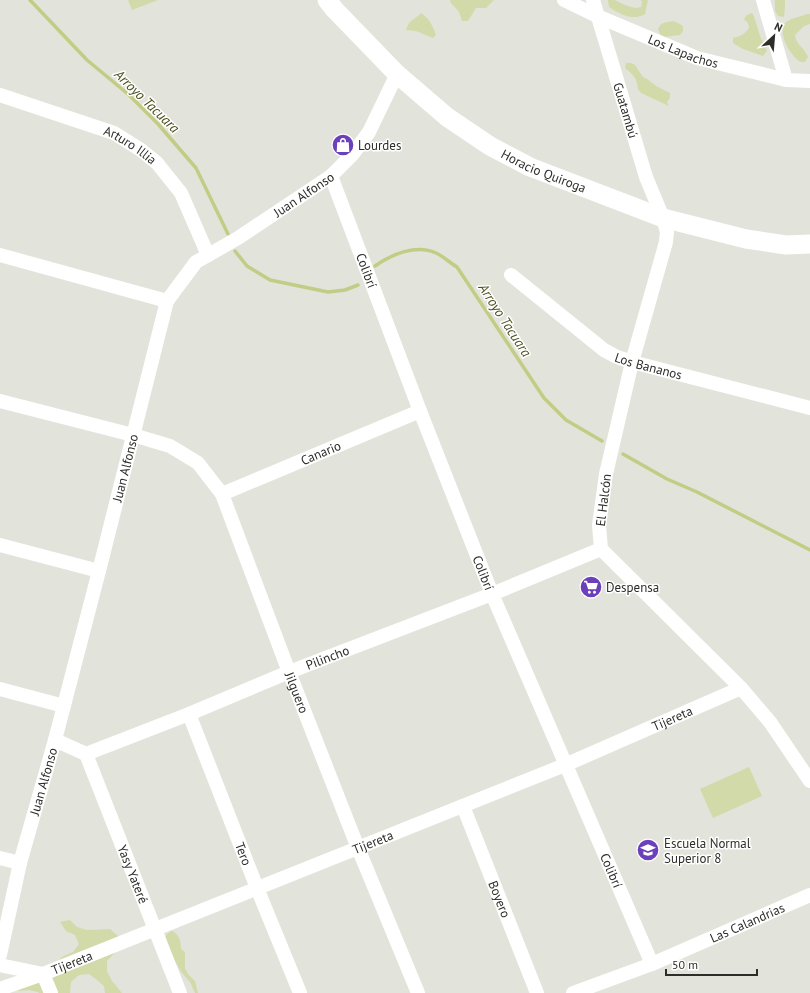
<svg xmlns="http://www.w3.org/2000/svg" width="810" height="993" viewBox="0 0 810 993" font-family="'PT Sans',sans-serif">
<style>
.green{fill:#d3daaa}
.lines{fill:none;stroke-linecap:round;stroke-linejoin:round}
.stream{stroke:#c3cc85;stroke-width:3.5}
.street{stroke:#fff;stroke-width:14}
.secondary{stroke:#fff;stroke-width:19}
.labels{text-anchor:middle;stroke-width:3;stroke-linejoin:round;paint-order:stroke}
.street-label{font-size:13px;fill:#2d2d2a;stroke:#fff}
.poi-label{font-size:13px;fill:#2d2d2a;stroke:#fff;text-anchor:start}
.water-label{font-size:14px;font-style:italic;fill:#4b501c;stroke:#fff}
</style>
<rect width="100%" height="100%" fill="#e2e3da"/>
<path class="green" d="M 128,0 L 158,0 L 132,10 Z
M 450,0 L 494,0 L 486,8 L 476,8 L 468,21 L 462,21 L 459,12 L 451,3 Z
M 608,0 L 615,0 L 625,5 L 635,8 L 641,7 L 642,2 L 641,0 L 648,0 L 645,14 C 634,21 620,15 609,7 Z
M 775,0 L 785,0 L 785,7 L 784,17 L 778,16 L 775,11 Z
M 421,13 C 429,18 433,26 436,35 L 433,38 L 416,31 L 406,30 C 410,18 414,21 421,13 Z
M 752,13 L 754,16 L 760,36 L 767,51 L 763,56 L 743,49 L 733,43 L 733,38 C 741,36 745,34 749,28 L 748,23 L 744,19 L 747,15 Z
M 807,14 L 810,14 L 810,24 L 804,26 L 795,35 C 796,45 805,48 808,57 L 805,62 C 802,62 801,62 799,61 C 790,55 776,31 786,22 C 791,18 800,17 807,14 Z
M 673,21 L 678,23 L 683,26 L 683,31 L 680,35 L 664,37 L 660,34 L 658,29 C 662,21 665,23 673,21 Z
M 626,63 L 631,63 L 635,65 L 643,77 L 647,79 L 656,86 L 670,93 L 670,98 L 667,102 L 669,106 L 641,93 L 638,89 C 637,77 633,75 625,68 Z
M 749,767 L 762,796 L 713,818 L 700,789 Z
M 70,920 L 77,927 L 87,930 L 110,929 L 118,936 L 120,947 L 107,961 L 107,971 L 112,981 L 122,993 L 105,993 L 104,986 L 97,980 L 89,974 L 79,975 L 71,982 L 70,993 L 39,993 L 38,992 L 29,990 L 18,991 L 23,985 L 55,964 L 62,957 L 73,952 L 79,944 L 75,935 L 66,931 L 60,922 Z
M 171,931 L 176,932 L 174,932 C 180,936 181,943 181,949 L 185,952 L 185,968 L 188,974 L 195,981 L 198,993 L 195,993 L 190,982 L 182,973 L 171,954 L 165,938 L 167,934 Z"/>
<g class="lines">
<path class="stream" d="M 30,0 L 87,60 L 128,94 L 158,124 L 196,168 L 228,234
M 235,251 L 247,266 L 270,280 L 328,292 L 345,290 L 358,285
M 375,266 C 392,254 416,244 436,253 C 443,256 450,263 457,267 L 544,398 L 566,420 L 602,441
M 623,454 L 667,479 L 697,492 L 810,550"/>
<g class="street">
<path id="s1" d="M 564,0 L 597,16 L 697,58 L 786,80 L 810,81"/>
<path id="s2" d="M 593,0 L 646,177 L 663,218 L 667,232 L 666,242 L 632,362 L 606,474 L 599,525 L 601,549 L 741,688 L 770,722 L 810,781"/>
<path d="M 763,0 L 786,80"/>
<path id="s3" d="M 0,95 L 114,133 L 141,150 L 157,163 L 181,193 L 208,255"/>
<path id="s4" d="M 331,176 L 420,411 L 492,594 L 652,964"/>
<path d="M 0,255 L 167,301"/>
<path id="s5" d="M 511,275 L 604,350 L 617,357 L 632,362 L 810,408"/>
<path id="s6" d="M 0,401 L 133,435 L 170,446 L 198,463 L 222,494 L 289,672 L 358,848 L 418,993"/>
<path id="s7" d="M 222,494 L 420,411"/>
<path d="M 0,545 L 99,571"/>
<path d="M 0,689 L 64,706"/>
<path id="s8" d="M 189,714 L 257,888 L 300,993"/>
<path id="s9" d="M 55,740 L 86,754 L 189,714 L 289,672 L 492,594 L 601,549"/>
<path id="s10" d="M 86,754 L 180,993"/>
<path id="s11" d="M 463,806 L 537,993"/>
<path d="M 0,858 L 20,863"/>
<path id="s12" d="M 0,955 L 20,863 L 55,740 L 99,571 L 167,301 L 196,262 L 238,238 L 331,176 L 352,155 L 369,132 L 397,74"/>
<path id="s13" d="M 0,965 L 43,974 L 565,765 L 741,688"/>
<path d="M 0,989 L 43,974 L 51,993"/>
<path id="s14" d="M 573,993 L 652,964 L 810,895"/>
</g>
<path class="secondary" id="s15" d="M 327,0 L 335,10 L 397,74 L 447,117 L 490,146 L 530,167 L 663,218 L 746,239 L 786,245 L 810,244"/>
</g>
<defs>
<g id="shop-disc" transform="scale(1.15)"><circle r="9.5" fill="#6a41ba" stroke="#fff"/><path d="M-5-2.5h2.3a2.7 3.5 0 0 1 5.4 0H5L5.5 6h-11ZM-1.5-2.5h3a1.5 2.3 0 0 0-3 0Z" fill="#fff"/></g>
<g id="supermarket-disc" transform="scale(1.15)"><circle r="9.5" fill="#6a41ba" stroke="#fff"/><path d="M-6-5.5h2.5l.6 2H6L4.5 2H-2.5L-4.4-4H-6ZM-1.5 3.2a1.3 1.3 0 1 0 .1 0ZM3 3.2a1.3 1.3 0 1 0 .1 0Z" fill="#fff"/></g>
<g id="school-disc" transform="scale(1.15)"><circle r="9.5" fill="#6a41ba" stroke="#fff"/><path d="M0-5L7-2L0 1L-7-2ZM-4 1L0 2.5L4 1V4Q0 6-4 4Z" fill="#fff"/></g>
</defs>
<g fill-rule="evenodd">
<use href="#shop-disc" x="343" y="145"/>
<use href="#supermarket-disc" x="591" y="587"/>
<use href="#school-disc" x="648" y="850"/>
</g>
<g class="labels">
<g class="street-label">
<text dy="5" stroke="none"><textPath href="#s1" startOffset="130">Los Lapachos</textPath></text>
<text dy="5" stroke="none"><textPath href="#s2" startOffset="115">Guatambú</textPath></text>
<text dy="5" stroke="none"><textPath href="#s3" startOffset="140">Arturo Illia</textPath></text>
<text dy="5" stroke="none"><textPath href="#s15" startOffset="279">Horacio Quiroga</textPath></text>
<text dy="5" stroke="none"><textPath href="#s12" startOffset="851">Juan Alfonso</textPath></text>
<text dy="5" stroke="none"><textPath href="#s4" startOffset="101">Colibrí</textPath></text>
<text dy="5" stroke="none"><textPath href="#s5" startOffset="167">Los Bananos</textPath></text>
<text dy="5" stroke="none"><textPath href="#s7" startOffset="107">Canario</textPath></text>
<text dy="5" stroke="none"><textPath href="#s12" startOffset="503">Juan Alfonso</textPath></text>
<text transform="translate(603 500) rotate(-83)" y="5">El Halcón</text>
<text dy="5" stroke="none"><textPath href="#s4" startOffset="425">Colibrí</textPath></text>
<text dy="5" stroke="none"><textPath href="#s9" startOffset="294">Pilincho</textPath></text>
<text dy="5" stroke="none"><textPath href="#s6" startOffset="460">Jilguero</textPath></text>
<text dy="5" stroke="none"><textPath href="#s13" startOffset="723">Tijereta</textPath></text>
<text dy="5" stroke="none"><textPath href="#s12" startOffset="179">Juan Alfonso</textPath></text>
<text dy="5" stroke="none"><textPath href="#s13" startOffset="399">Tijereta</textPath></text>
<text dy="5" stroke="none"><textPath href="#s8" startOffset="150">Tero</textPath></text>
<text dy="5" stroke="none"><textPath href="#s4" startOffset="749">Colibrí</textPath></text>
<text dy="5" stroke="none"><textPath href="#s10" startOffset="129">Yasy Yateré</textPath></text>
<text dy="5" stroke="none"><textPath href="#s11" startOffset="100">Boyero</textPath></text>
<text dy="5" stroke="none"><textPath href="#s14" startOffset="188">Las Calandrias</textPath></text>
<text dy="5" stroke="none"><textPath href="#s13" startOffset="75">Tijereta</textPath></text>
</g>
<g class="poi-label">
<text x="358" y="150">Lourdes</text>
<text x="606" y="592">Despensa</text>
<text x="664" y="848">Escuela Normal<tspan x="664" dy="15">Superior 8</tspan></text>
</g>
<g class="water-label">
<text transform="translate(147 101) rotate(44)" y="5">Arroyo Tacuara</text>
<text transform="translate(505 320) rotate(57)" y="5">Arroyo Tacuara</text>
</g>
</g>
<g transform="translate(774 36) rotate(26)" stroke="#ffffff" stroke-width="3" paint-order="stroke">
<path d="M0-3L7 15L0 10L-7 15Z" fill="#2d2d2a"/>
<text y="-6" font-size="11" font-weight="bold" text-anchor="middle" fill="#2d2d2a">N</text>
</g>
<path d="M666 969v6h91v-6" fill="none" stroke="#2d2d2a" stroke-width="2"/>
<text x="672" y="969" font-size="12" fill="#2d2d2a" stroke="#ffffff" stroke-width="3" paint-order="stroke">50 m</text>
</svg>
